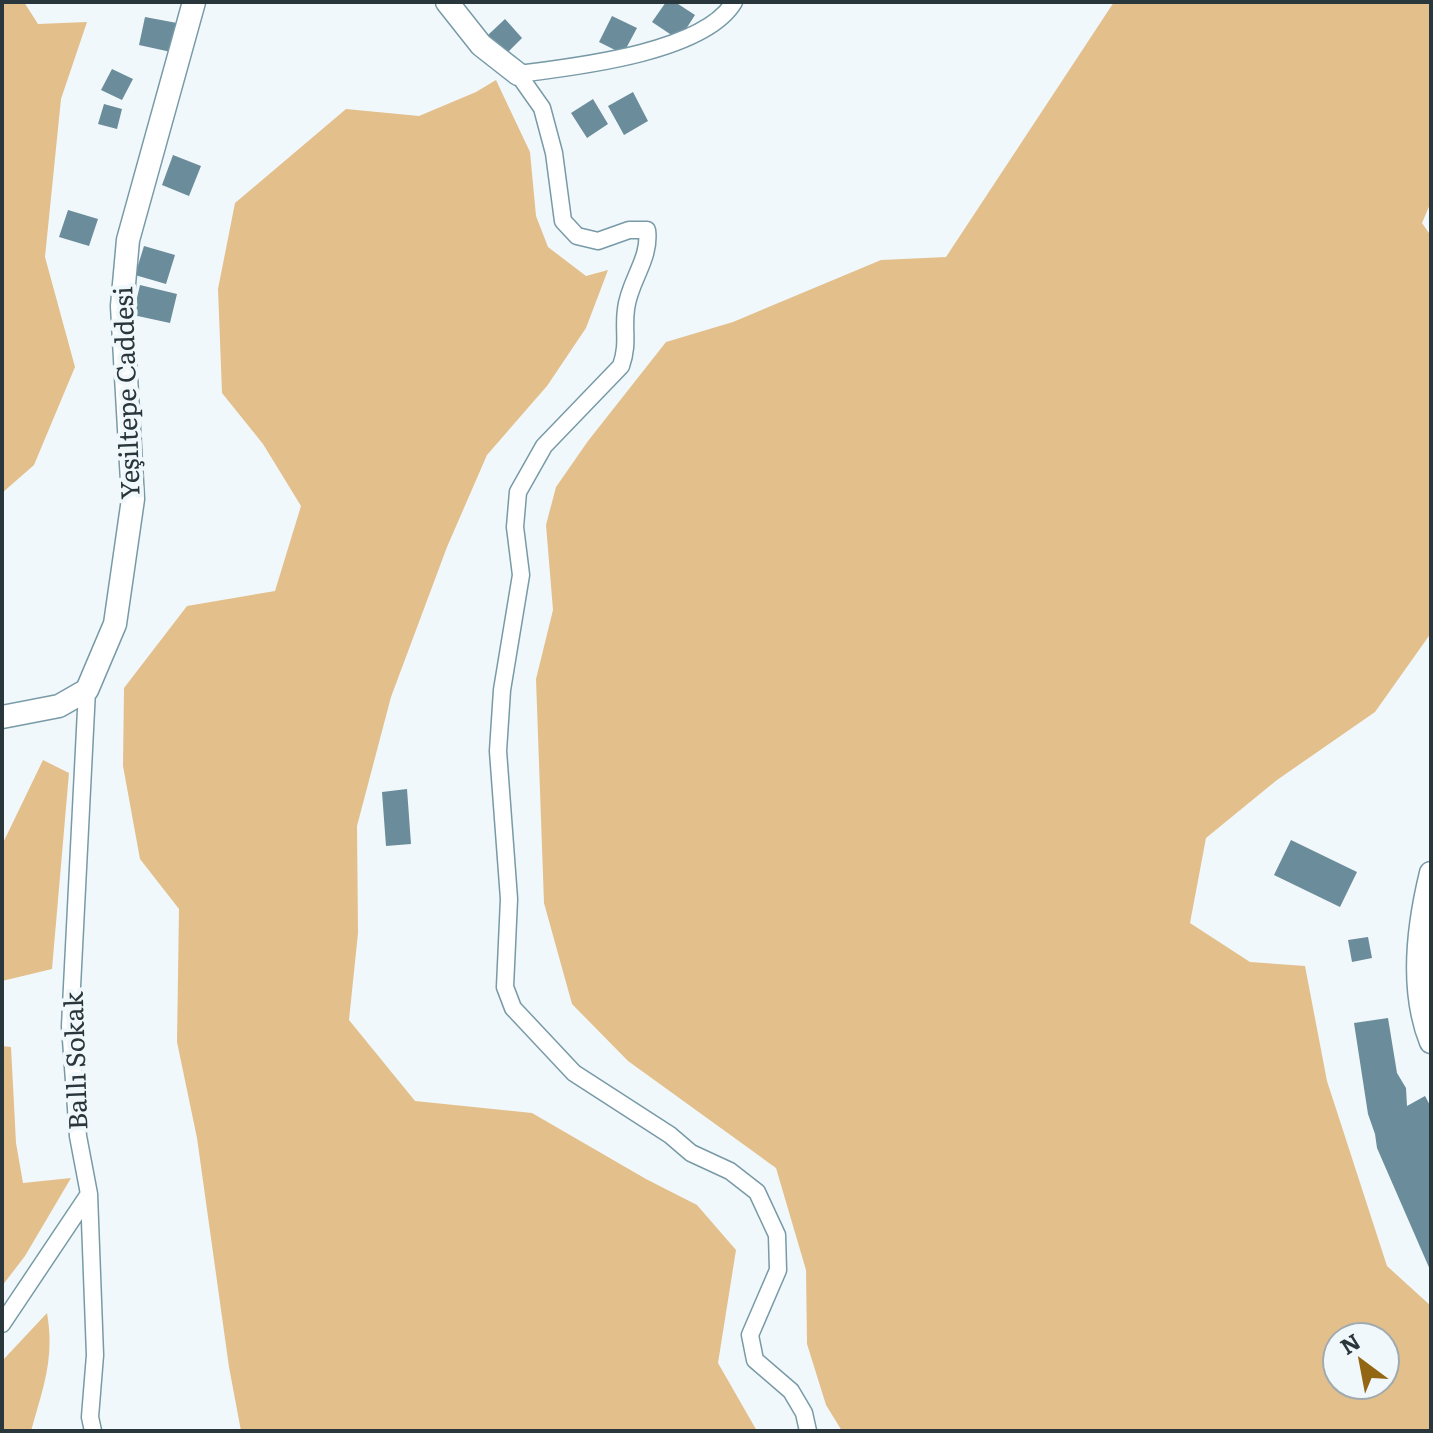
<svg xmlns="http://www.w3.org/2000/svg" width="1433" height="1433" viewBox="0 0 1433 1433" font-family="Literata,serif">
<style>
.green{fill:#e3bf8c;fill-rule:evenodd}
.building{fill:#6b8c9a}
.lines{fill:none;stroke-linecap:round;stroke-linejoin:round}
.street-casing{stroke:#789aa7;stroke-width:19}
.secondary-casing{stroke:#789aa7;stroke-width:25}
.street{stroke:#fff;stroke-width:16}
.secondary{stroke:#fff;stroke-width:22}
.labels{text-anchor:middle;stroke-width:8;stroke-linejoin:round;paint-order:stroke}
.street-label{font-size:26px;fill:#29373d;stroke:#f1f8fb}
</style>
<rect width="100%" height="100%" fill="#f1f8fb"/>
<path class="green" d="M 2,2 L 24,2 L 38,24 L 87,22 L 61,99 L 45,257 L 75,367 L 34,465 L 2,493 Z
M 1114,2 L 1431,2 L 1431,202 L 1422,223 L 1431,236 L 1431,633 L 1375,712 L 1277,780 L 1206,838 L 1190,923 L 1250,962 L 1305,966 L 1327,1081 L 1387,1266 L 1431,1306 L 1431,1431 L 842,1431 L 826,1405 L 807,1344 L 806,1270 L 776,1168 L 628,1061 L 572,1004 L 544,903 L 536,679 L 553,610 L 546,525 L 556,487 L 588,441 L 666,342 L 733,322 L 881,260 L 946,257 ZM 1385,1337 L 1385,1385 L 1337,1385 L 1337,1337 Z
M 496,80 L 530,152 L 536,216 L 548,247 L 586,276 L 608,270 L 586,328 L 547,386 L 487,455 L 447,547 L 391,697 L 357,826 L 358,933 L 349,1020 L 415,1101 L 532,1113 L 646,1179 L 697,1205 L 736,1250 L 718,1363 L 757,1431 L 241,1431 L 229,1367 L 197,1138 L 177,1042 L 179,909 L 140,859 L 123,766 L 124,688 L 187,606 L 275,591 L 301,506 L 263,444 L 222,393 L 218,289 L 235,203 L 346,109 L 419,116 L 476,92 Z
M 43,760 L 69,773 L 52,969 L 2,981 L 2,845 Z
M 2,1046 L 11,1047 L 16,1143 L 23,1183 L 71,1178 L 25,1256 L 2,1286 Z
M 47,1313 C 55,1358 43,1388 31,1431 L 2,1431 L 2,1361 Z"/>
<path class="building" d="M 666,2 L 675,2 L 695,15 L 679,40 L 652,22 Z
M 612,16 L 637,28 L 623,54 L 599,42 Z
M 145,17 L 177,23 L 171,52 L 139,45 Z
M 505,19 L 522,38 L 506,54 L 488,35 Z
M 112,69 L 133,79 L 122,100 L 101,90 Z
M 633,92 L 648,121 L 624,135 L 608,106 Z
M 593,99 L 608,124 L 587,138 L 571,113 Z
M 104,104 L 122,109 L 117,129 L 98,124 Z
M 173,155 L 201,166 L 189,196 L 162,185 Z
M 68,210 L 98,219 L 89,246 L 59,237 Z
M 144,246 L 175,255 L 166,284 L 135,275 Z
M 140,285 L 177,294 L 170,323 L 133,315 Z
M 407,789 L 411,844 L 386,846 L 382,792 Z
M 1291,840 L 1357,872 L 1340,907 L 1274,875 Z
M 1368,937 L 1372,958 L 1352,962 L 1348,940 Z
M 1388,1018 L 1397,1073 L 1406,1088 L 1407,1106 L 1425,1096 L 1431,1107 L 1431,1272 L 1377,1148 L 1375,1134 L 1368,1114 L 1354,1023 Z"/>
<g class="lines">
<g class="street-casing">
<path id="street" d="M 518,74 L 542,108 L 554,153 L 563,221 L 577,236 L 598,241 L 629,230 L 647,230 C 651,259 629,281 626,309 C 623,331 629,343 621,366 L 544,446 L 518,492 L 515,527 L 521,575 L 502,690 L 498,751 L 509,899 L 505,987 L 513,1008 L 574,1073 L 670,1135 L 691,1153 L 730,1171 L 757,1192 L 777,1235 L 778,1270 L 750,1335 L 755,1360 L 791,1391 L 804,1413 L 808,1431
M 518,74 C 573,67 704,53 734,2
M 87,690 L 70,1026 L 78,1136 L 89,1194 L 95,1355 L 90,1417 L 93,1431
M 2,1324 L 89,1194"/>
</g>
<g class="secondary-casing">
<path id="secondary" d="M 447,2 L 481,45 L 518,74
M 2,717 L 59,706 L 87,690 L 115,624 L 133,499 L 122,306 L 128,240 L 194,2
M 1431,873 C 1418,926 1410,990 1431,1042"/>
</g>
<use href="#street" class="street"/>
<use href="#secondary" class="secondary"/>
</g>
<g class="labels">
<g class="street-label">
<text transform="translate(127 393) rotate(-92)" y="9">Yeşiltepe Caddesi</text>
<text transform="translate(76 1061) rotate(-92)" y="9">Ballı Sokak</text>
</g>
</g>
<rect width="1433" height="1433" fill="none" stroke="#29373d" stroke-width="8"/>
<g transform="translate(1361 1361) rotate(328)"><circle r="38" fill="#f1f8fb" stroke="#a1abaf" stroke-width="2"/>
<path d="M0-6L14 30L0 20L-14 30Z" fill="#936613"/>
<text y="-12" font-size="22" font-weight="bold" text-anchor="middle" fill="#29373d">N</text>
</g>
</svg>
